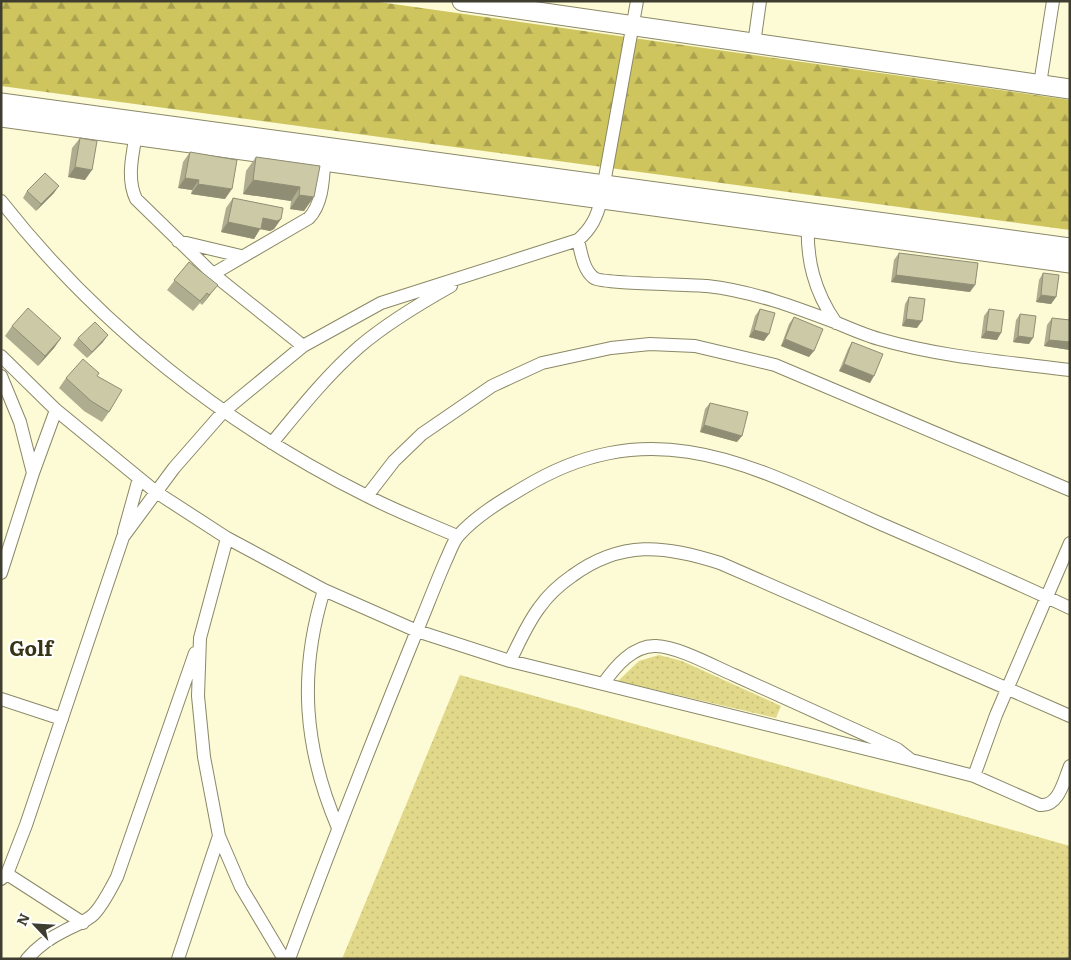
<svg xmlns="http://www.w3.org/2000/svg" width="1071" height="960" viewBox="0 0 1071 960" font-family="Literata,serif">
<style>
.grass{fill:url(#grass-dots)}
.forest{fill:url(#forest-firs)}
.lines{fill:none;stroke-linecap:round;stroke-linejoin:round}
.street-casing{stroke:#8a8866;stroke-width:14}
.secondary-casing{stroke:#8a8866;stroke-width:21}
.street{stroke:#fff;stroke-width:12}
.secondary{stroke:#fff;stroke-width:19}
.wall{fill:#afad8f}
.shaded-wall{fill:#8f8d74}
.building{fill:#ccc9a6;stroke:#8f8d74}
.labels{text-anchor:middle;stroke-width:4.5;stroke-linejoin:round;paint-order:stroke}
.district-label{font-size:20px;font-weight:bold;fill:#373415;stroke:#fff}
</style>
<defs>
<pattern id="grass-dots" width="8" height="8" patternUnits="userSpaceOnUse" patternTransform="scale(1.25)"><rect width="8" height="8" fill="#e1d989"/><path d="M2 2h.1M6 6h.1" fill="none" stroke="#c2bb77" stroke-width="1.8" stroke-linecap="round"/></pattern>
<pattern id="forest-firs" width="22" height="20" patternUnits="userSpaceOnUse" patternTransform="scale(1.25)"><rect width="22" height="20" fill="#cfc55e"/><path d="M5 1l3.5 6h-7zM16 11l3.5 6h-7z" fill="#a9a14e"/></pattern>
</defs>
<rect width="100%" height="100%" fill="#fdfad6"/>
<path class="grass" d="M 659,655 L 682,661 L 781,706 L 776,718 L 618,681 L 639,661 Z
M 460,675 L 1070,846 L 1070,959 L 342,959 Z"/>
<path class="forest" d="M 1,1 L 372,1 L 1070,100 L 1070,230 L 1,86 Z"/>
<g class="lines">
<g class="street-casing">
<path id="street" d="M 754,44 L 760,1
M 1040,84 L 1053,1
M 137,129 C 133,152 126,178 136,199 L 213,274 L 303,346
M 1,201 C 99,326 225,425 367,496 C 396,511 427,523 457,536
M 808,221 C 806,259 814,291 836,323
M 578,240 C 581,252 583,270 594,278 C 603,284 688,284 707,286 C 752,291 795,307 837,323 C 851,329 865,335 879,339 C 941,357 1006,362 1070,370
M 178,241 L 241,256
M 213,274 L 309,218 C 324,202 323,175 325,153
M 1,356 L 56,410 L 156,492 L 227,538 L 324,590 L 417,631 L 510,661 L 911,760
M 1,376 L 20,422 L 33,473
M 272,443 C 300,409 326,376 359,347 C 387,323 419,304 451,286
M 367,496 L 394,461 L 422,434 L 492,386 L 542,363 L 611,348 L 650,344 L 695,346 L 775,365 L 1070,490
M 124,532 L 139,478
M 227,538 L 200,638 L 198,696 L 204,757 L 219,836 L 241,887 L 284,959
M 1,573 L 33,473 L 56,410
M 324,590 C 298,674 304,748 338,828
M 510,661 C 519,643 527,624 539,608 C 548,595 559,585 572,576 C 621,540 665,545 720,563 L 1070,716
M 603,684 C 615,667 633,645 656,646 C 679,647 713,666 734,675 C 789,700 843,724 897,749 L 911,760 L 974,776 L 1040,805 C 1059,807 1064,780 1070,766
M 1,699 L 62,719
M 974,776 L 996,715 L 1070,543
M 7,874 L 83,923
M 1,879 L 7,874 L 26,825 L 123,537 L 174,468 L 223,412 L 303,346 L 381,303 L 578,240 C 591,229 597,217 601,200 L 637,1
M 27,959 C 37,947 50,938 64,931 C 75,925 86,922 94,914 C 104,903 110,890 117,877 L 195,653
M 178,959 L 219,836
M 289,959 C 329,851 371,744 414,638 C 425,612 435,585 446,560 C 450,552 453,541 459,535 C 476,516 501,501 523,488 C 654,408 754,467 879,523 C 943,551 1007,578 1070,608"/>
</g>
<g class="secondary-casing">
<path id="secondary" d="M 462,1 L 1070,89
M 1,103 L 1070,248
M 1,117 L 1070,263"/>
</g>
<use href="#street" class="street"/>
<use href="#secondary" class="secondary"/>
</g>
<path class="wall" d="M 80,138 L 85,180 L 68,177 L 72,148 Z
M 190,152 L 225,199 L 191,194 L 192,190 L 178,188 L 183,162 Z
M 256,157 L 320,166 L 304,211 L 290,209 L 291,201 L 243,194 L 246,171 Z
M 27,191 L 54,193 L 36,211 L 23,198 Z
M 233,198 L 281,219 L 274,229 L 270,231 L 260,229 L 254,239 L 221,232 L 226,208 Z
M 899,253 L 970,292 L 891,282 L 894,260 Z
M 189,262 L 210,295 L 202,305 L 200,303 L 193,311 L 167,290 Z
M 1043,273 L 1056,297 L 1051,304 L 1036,302 L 1039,280 Z
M 909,297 L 917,328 L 902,326 L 905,304 Z
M 760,309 L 764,341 L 749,337 L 755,316 Z
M 989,309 L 997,340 L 981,338 L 984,316 Z
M 1020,314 L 1029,344 L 1013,342 L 1016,320 Z
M 794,317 L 809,357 L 781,346 L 789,324 Z
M 1052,318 L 1070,320 L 1070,350 L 1044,346 L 1047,325 Z
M 12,326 L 61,338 L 54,348 L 38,366 L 5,336 Z
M 78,338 L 103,342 L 87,358 L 73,345 Z
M 852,342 L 870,383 L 839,371 L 848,349 Z
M 97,376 L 109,412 L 102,422 L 84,411 L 59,388 L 66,378 Z
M 710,403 L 737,442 L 700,432 L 705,409 Z"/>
<path class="shaded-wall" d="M 75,167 L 92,170 L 85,180 L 68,177 Z
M 185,178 L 199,180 L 192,190 L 178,188 Z
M 253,180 L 300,187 L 291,201 L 243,194 Z
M 198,184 L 232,189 L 225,199 L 191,194 Z
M 59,186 L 54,193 L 36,211 L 41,204 Z
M 299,195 L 314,197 L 304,211 L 290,209 Z
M 263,218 L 281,219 L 274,229 L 270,231 L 260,229 L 254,239 L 221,232 L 228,222 Z
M 896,275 L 975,285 L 970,292 L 891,282 Z
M 218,285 L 202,305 L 209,295 Z
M 1041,295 L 1056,297 L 1051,304 L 1036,302 Z
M 906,319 L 922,321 L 917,328 L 902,326 Z
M 754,330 L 769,334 L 764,341 L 749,337 Z
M 986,331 L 1001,333 L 997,340 L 981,338 Z
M 108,335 L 103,342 L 87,358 L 92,352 Z
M 1018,336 L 1033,338 L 1029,344 L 1013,342 Z
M 61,338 L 54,348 L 38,366 L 45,356 Z
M 785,339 L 814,351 L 809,357 L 781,346 Z
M 1049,340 L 1070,342 L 1070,350 L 1044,346 Z
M 844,364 L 874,376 L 870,383 L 839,371 Z
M 704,425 L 742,436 L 737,442 L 700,432 Z"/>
<path class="building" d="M 80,138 L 97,141 L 92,170 L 75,167 Z
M 190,152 L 237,160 L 232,189 L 198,184 L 199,180 L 185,178 Z
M 256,157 L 320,166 L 314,197 L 299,195 L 300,187 L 253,180 Z
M 45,173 L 59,186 L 41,204 L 27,191 Z
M 233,198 L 283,208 L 281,219 L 277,221 L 263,218 L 261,229 L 228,222 Z
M 899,253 L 978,263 L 975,285 L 896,275 Z
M 189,262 L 218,285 L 209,295 L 207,293 L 200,301 L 174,280 Z
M 1043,273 L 1059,275 L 1056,297 L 1041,295 Z
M 909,297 L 925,299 L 922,321 L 906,319 Z
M 28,308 L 61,338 L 45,356 L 12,326 Z
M 760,309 L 775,313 L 769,334 L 754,330 Z
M 989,309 L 1004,311 L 1001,333 L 986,331 Z
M 1020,314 L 1036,316 L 1033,338 L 1018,336 Z
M 794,317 L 823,329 L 814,351 L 785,339 Z
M 1052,318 L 1070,320 L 1070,342 L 1049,340 Z
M 95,322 L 108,335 L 92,352 L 78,338 Z
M 852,342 L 883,354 L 874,376 L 844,364 Z
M 83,359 L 99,373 L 97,376 L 122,390 L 109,412 L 91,401 L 66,378 Z
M 710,403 L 748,412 L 742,436 L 704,425 Z"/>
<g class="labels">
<g class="district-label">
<text x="31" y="656">Golf</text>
</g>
</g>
<rect width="1071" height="960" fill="none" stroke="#3f3d2f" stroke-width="5"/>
<g transform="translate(35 925) rotate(295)" stroke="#ffffff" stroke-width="4" paint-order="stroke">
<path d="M0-4L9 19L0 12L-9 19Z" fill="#3f3d2f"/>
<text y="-8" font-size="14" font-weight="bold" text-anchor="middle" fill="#3f3d2f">N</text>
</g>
</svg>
